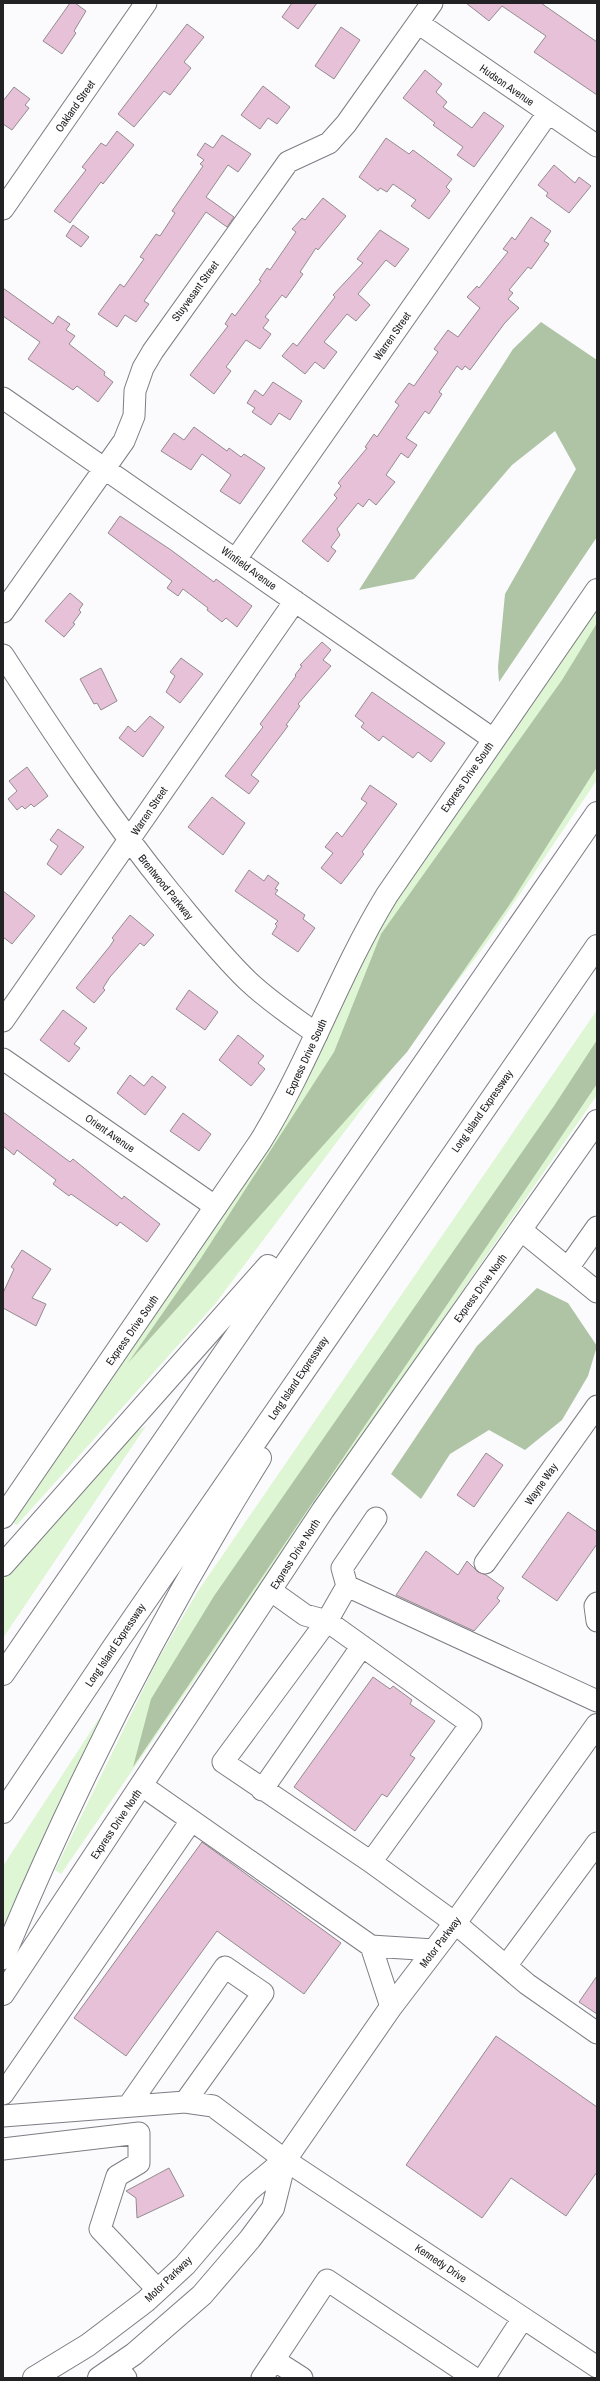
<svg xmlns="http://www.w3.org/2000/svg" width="600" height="2381" viewBox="0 0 600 2381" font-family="'Archivo Narrow',sans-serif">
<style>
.green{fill:#dff6d5}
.forest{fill:#aec4a4}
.building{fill:#e6c1d7;stroke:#948c90}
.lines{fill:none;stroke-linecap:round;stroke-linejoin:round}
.minor-casing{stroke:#7d7d84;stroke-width:23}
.major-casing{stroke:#7d7d84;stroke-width:24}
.highway-casing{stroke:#7d7d84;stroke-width:24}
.minor{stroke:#fff;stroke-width:21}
.major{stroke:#fff;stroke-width:22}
.highway{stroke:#fff;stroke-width:22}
.labels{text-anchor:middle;stroke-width:3;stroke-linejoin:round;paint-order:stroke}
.street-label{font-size:11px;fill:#222225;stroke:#fff}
</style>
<rect width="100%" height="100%" fill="#fbfbfe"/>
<path class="green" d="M 597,604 L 597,780 L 488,941 L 215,1304 L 17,1525 L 10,1520 L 275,1132 L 393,902 Z
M 597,1010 L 597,1095 L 61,1874 L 55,1870 L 157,1661 L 198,1591 Z
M 146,1426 L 3,1638 L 3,1579 L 127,1437 Z
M 126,1677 L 3,1933 L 3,1866 Z"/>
<path class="forest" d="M 541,322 L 597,360 L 597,537 L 499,682 L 498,667 L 505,594 L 576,469 L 555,431 L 512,465 L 414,579 L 359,590 L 513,349 Z
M 597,623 L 597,767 L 512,901 L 407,1052 L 128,1363 L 201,1258 L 334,1052 L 381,934 L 562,680 Z
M 597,1040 L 597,1084 L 133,1767 L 151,1699 L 214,1596 L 554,1106 Z
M 537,1288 L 568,1303 L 597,1346 L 588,1376 L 562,1420 L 525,1450 L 489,1430 L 450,1454 L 421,1499 L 391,1474 L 477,1346 Z"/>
<path class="building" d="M 70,3 L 75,3 L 86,11 L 74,31 L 76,33 L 62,54 L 43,41 Z
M 292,3 L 317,3 L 298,29 L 282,17 Z
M 466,3 L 541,3 L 597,42 L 597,95 L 534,52 L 546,36 L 502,6 L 489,21 Z
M 187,24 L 204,37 L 184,62 L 191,68 L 170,95 L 164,91 L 134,127 L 118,114 Z
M 341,27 L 360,40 L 334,79 L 315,66 Z
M 425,70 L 442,84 L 436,92 L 447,102 L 443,107 L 472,128 L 484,112 L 504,126 L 474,167 L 457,155 L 463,147 L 433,125 L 435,123 L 403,98 Z
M 263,86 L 290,107 L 277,124 L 268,118 L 260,129 L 241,115 Z
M 14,87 L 30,99 L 25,105 L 29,108 L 12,130 L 3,124 L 3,101 Z
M 117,131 L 134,145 L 103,184 L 101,182 L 70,223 L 54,211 L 86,170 L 82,167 L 101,143 L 106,146 Z
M 222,135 L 251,154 L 238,172 L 228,165 L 206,197 L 234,217 L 227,227 L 206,212 L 144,301 L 149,304 L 136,322 L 125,315 L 117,327 L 98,314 L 120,284 L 124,287 L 144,259 L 140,257 L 156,234 L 160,236 L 175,213 L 172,211 L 203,166 L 200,164 L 204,160 L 197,155 L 205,143 L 213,148 Z
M 386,138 L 409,154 L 413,150 L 452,179 L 446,187 L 450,191 L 429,219 L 411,206 L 416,200 L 393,184 L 387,192 L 380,188 L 378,191 L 359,177 Z
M 554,165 L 575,183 L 579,177 L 591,186 L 569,213 L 546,196 L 548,193 L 538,185 Z
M 323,198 L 346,216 L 318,250 L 316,248 L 300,272 L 303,274 L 286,298 L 282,295 L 265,317 L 269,320 L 263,328 L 271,334 L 260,349 L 246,340 L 226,367 L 231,371 L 214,394 L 190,375 L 228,326 L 225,324 L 232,313 L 235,316 L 261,281 L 259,280 L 267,268 L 270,270 L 296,232 L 292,229 L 302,218 L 305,220 Z
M 531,217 L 551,231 L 544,241 L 549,244 L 531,269 L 528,267 L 509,290 L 513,293 L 508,299 L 519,308 L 504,324 L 470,370 L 465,366 L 462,370 L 457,366 L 439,392 L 442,394 L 429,414 L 425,411 L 406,438 L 417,445 L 408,458 L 401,453 L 386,475 L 395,482 L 376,505 L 369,499 L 363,507 L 358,503 L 337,529 L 340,535 L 331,547 L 336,551 L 328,562 L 302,541 L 337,498 L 334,495 L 341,486 L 338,483 L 367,448 L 365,447 L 374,434 L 377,437 L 399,405 L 395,402 L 409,383 L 414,386 L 438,352 L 434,349 L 448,330 L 458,337 L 480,308 L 467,297 L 477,286 L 479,288 L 508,252 L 503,249 L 512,237 L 515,240 Z
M 73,225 L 89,237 L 81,247 L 66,236 Z
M 380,230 L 409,249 L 395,267 L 386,260 L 358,294 L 370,305 L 356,321 L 347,314 L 324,342 L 337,352 L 324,369 L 315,362 L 305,374 L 282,356 L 293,343 L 297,346 L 335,297 L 333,295 L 363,263 L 357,259 Z
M 3,288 L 53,324 L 58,316 L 70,324 L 66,330 L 75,336 L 69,344 L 105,372 L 104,375 L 113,382 L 98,402 L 77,386 L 73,390 L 28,359 L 40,342 L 3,316 Z
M 273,382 L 302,401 L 290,420 L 279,413 L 271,425 L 252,412 L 255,408 L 247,403 L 255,390 L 263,396 Z
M 194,427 L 227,451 L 229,448 L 241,457 L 244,454 L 265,468 L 240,504 L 220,491 L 231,475 L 202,454 L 191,470 L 161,451 L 174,433 L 184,440 Z
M 120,516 L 171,550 L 214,582 L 216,579 L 252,606 L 237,627 L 226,618 L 222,622 L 207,610 L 208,608 L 183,589 L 178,596 L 167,588 L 172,581 L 108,533 Z
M 70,593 L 83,604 L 79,610 L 81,612 L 73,623 L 75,624 L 64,637 L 45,621 Z
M 322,642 L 331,650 L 323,660 L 331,666 L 298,704 L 300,706 L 286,725 L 288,726 L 251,775 L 259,781 L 249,794 L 225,776 L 263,727 L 260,724 L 296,676 L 295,675 L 302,666 L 300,665 Z
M 181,658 L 203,674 L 180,703 L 166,692 L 175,676 L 170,672 Z
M 101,668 L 117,701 L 101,710 L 97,703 L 94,704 L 80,679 Z
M 372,692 L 445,743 L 431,762 L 418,752 L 413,758 L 383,736 L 379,741 L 361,727 L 364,723 L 355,716 Z
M 150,716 L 164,727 L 143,757 L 119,738 L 128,726 L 135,732 Z
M 27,767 L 48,796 L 34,807 L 31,804 L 25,809 L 22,806 L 17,810 L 8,799 L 17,791 L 9,781 Z
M 370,785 L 397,804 L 362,852 L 364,854 L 341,884 L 321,868 L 333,853 L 325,847 L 337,832 L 342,837 L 367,803 L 361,799 Z
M 212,797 L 245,823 L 223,855 L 188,827 Z
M 58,829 L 84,847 L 61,875 L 47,864 L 58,846 L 50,840 Z
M 249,870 L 264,881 L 268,875 L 279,883 L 275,889 L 278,890 L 275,894 L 305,915 L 303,919 L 315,928 L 298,952 L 272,934 L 277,926 L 275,924 L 278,921 L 235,891 Z
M 3,891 L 35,916 L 12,944 L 3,937 Z
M 130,915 L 154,935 L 144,946 L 140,943 L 110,977 L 103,988 L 105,990 L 94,1003 L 76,988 L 110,946 L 114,940 L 112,938 Z
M 189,990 L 218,1012 L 205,1030 L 176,1009 Z
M 63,1010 L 87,1028 L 74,1044 L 80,1048 L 69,1062 L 40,1040 Z
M 238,1035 L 264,1056 L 258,1063 L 265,1069 L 251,1086 L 219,1060 Z
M 130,1075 L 144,1086 L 152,1076 L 166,1087 L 145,1115 L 117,1093 Z
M 3,1112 L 70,1162 L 73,1159 L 122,1199 L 124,1196 L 160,1224 L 147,1242 L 120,1222 L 117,1226 L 71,1194 L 69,1196 L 53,1184 L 56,1180 L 17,1150 L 14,1155 L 3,1146 Z
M 183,1113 L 211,1134 L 199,1151 L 170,1131 Z
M 22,1250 L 51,1269 L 32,1298 L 46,1304 L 36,1326 L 3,1308 L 3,1293 L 14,1269 L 11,1267 Z
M 486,1453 L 503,1465 L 474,1507 L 457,1495 Z
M 568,1512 L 597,1532 L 597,1544 L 557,1601 L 522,1577 Z
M 426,1551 L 458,1575 L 467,1561 L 478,1572 L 486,1575 L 504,1588 L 497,1598 L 500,1601 L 474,1631 L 396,1595 Z
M 373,1677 L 390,1689 L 393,1686 L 412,1700 L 410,1704 L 435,1721 L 410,1755 L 415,1758 L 387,1797 L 382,1794 L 355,1831 L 294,1787 Z
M 202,1842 L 341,1943 L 304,1994 L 217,1931 L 126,2056 L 74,2018 Z
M 597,1976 L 597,2014 L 579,2002 Z
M 496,2036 L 597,2107 L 597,2172 L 566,2216 L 511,2178 L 482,2218 L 406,2165 Z
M 169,2168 L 184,2196 L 137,2218 L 136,2198 L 126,2191 Z"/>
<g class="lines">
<g class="minor-casing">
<path id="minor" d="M 418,23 L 597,146
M 3,209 L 146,3
M 3,398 L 493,739
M 236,559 L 548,113
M 3,612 L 124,441 L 134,416 L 135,391 L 143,368 L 153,351 L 288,162 L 329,143 L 346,124 L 432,3
M 3,655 C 56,737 109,817 170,892 C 195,922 220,954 248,981 C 269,1001 293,1017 317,1034
M 3,1021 L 295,601
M 3,1059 L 216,1207
M 521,1230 L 597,1292
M 568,1268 L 597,1227
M 485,1563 L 597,1406
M 347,1586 L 342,1568 L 376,1518
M 270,1590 L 305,1615 L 327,1621 L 471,1724 L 371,1862 L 223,1762 L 327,1621 L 347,1586 L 597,1701
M 597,1603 L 595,1606 L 597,1621
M 141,1785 L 371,1946 L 434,1950
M 262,1790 L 362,1646
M 371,1862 L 455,1923 L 527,1984 L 597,2033
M 371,1946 L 391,2007
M 506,1966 L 597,1843
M 3,2094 L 191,1821
M 129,2105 L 225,1967 L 263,1993 L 185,2102
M 3,2116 L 185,2102 L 213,2106 L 285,2160 L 597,2367
M 3,2149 L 139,2133 L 139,2163 L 117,2176 L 100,2229 L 158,2290
M 274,2360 L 327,2280 L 474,2378
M 116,2367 L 126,2378
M 262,2378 L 274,2360 L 302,2378
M 484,2378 L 523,2318"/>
</g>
<g class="major-casing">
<path id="major" d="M 3,1517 L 260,1142 C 309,1063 338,975 387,895 L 597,590
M 3,1994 L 323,1510 L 597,1121
M 34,2378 L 88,2345 L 146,2301 L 185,2265 L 249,2190 L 285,2160 L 391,2007 L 455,1923 L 597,1725
M 99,2378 L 134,2354 L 202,2295 L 250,2239 L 273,2208 L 285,2160"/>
</g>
<g class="highway-casing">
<path id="highway" d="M 3,1565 L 268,1266
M 3,1674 L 597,813
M 3,1812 L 113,1648 L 597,946
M 3,1958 C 75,1785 161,1617 260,1458"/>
</g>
<use href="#minor" class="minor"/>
<use href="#major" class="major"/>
<use href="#highway" class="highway"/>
</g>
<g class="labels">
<g class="street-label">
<text transform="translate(507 85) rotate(35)" y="4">Hudson Avenue</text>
<text transform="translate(75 106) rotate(-55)" y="4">Oakland Street</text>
<text transform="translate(195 291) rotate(-54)" y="4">Stuyvesant Street</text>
<text transform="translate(392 336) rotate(-55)" y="4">Warren Street</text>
<text transform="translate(249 568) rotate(36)" y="4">Winfield Avenue</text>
<text transform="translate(467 777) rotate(-55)" y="4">Express Drive South</text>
<text transform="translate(149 811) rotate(-56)" y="4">Warren Street</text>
<text transform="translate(166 887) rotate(51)" y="4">Brentwood Parkway</text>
<text transform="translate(306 1057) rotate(-65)" y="4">Express Drive South</text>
<text transform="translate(482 1111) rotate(-55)" y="4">Long Island Expressway</text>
<text transform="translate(110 1133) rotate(35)" y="4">Orient Avenue</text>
<text transform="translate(480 1288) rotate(-54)" y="4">Express Drive North</text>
<text transform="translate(132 1330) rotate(-55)" y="4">Express Drive South</text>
<text transform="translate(298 1378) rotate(-56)" y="4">Long Island Expressway</text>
<text transform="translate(541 1484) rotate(-55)" y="4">Wayne Way</text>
<text transform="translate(295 1554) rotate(-57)" y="4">Express Drive North</text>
<text transform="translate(115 1645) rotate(-56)" y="4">Long Island Expressway</text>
<text transform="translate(116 1824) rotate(-56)" y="4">Express Drive North</text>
<text transform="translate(440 1942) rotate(-53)" y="4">Motor Parkway</text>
<text transform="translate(441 2263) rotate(34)" y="4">Kennedy Drive</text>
<text transform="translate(168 2279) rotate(-44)" y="4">Motor Parkway</text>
</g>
</g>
<rect width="600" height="2381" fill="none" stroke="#222225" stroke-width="8"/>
</svg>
